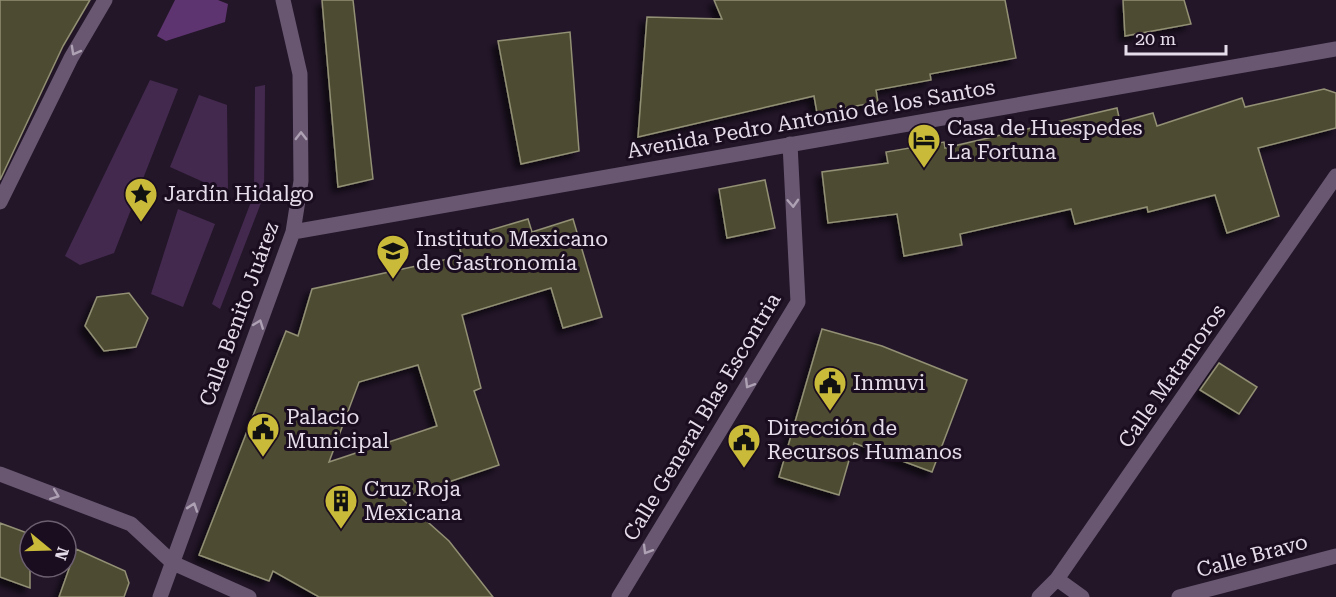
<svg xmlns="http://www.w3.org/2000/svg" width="1336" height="597" viewBox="0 0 1336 597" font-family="'Roboto Serif',serif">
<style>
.green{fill:#44294f}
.water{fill:#5d346f}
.building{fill:#4e4b32;stroke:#929074;stroke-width:1.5;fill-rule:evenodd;filter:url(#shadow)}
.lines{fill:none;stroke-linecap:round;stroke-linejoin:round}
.minor{stroke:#695771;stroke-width:15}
.oneway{stroke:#aea1b4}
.labels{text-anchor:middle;stroke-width:6;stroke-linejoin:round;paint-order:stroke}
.street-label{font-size:21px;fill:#e6ddea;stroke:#1a0d1f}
.poi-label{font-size:21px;fill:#e6ddea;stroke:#1a0d1f;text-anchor:start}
</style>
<defs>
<filter id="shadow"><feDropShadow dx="-5.5" dy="5.5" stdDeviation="3" flood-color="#0009"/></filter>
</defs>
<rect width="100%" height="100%" fill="#231629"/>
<path class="green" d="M 150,80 L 178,89 L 114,253 L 80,265 L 65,256 Z
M 265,85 L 264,195 L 220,309 L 212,304 L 254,194 L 255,87 Z
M 199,95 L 227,105 L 228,193 L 170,167 Z
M 178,209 L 215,224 L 183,307 L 151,294 Z"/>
<path class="water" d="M 175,0 L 218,0 L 228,4 L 225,22 L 166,41 L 157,36 Z"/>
<path class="building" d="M 0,0 L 90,0 L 63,46 L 0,180 Z
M 322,0 L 353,0 L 373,179 L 338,187 Z
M 714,0 L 1005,0 L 1016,58 L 930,74 L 931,80 L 876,90 L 878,102 L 817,113 L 814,96 L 638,137 L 647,17 L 722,19 Z
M 1123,0 L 1184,0 L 1191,24 L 1125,36 Z
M 570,32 L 579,151 L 521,164 L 498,41 Z
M 1324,89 L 1336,93 L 1336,128 L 1258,148 L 1279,216 L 1227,233 L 1215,195 L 1148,212 L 1147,207 L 1075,224 L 1071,209 L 960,234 L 962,245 L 904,256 L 897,214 L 828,223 L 822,172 L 888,163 L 886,152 L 944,142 L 945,148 L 1117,108 L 1120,122 L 1153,113 L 1157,126 L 1242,98 L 1245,107 Z
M 765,180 L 775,228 L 727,238 L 719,189 Z
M 528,219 L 532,232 L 573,219 L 602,317 L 563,328 L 551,288 L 462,315 L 481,388 L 474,391 L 499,465 L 401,498 L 449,541 L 493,597 L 319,597 L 273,571 L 269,581 L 199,555 L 286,331 L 298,336 L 312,289 L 462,256 L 457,240 ZM 418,365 L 437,426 L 329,462 L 359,382 Z
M 129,293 L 148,318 L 136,347 L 104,351 L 85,326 L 97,297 Z
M 822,329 L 882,346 L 967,380 L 932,472 L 854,443 L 839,495 L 779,477 Z
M 1219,363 L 1257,387 L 1239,414 L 1200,390 Z
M 0,523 L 30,534 L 30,588 L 0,577 Z
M 76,549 L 125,571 L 129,583 L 124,597 L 59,597 Z"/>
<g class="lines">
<path class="minor" d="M 0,202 L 71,58 L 105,0
M 293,232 L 1336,49
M 0,474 L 131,524 L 173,563 L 249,597
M 1057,579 L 1082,597
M 160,597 L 293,232 L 301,181 L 300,74 L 283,0
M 619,597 L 798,302 L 790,144
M 1039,597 L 1057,579 L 1336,176
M 1179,597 L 1336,556"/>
</g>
<defs><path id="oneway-chevron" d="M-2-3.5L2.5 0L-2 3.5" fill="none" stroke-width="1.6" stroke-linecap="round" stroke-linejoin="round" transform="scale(1.5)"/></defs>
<g class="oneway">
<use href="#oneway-chevron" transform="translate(75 51) rotate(119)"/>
<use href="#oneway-chevron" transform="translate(301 136) rotate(-90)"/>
<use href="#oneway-chevron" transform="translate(793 203) rotate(87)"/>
<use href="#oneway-chevron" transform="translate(259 324) rotate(-69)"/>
<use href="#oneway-chevron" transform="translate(749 384) rotate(121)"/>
<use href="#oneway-chevron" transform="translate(55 495) rotate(21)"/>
<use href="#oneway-chevron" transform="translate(193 507) rotate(-71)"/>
<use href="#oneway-chevron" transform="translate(647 550) rotate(121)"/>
</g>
<defs>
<g id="hotel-pin" transform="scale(1.725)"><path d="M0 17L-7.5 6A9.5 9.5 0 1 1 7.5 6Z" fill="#c9ba3a" stroke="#1a0d1f"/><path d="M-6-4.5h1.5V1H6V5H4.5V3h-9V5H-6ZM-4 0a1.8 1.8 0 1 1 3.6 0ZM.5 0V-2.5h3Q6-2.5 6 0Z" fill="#111"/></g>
<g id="sight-pin" transform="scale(1.725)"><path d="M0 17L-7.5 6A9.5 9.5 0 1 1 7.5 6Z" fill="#c9ba3a" stroke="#1a0d1f"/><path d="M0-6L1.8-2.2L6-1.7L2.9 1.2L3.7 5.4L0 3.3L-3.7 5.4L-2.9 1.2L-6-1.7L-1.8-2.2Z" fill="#111"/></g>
<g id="university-pin" transform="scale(1.725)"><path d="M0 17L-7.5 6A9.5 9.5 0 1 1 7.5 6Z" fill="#c9ba3a" stroke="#1a0d1f"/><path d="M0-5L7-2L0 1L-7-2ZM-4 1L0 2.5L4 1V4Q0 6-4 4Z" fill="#111"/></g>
<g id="civic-pin" transform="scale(1.725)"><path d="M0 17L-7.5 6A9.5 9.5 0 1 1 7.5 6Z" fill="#c9ba3a" stroke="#1a0d1f"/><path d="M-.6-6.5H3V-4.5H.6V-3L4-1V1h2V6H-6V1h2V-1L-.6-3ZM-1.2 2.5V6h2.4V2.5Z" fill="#111"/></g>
<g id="building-pin" transform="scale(1.725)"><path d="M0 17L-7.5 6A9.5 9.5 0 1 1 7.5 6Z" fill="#c9ba3a" stroke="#1a0d1f"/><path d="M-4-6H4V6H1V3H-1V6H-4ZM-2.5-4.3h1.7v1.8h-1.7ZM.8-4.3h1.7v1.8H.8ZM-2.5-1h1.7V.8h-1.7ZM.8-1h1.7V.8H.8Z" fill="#111"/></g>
</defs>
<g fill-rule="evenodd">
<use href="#hotel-pin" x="924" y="140"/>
<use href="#sight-pin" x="141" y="194"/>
<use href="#university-pin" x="393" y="251"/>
<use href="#civic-pin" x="830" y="383"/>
<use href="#civic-pin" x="263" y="429"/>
<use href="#civic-pin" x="744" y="440"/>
<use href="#building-pin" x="341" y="501"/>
</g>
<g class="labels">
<g class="street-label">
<text transform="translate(811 119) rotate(-10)" y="7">Avenida Pedro Antonio de los Santos</text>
<text transform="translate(239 314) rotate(-70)" y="7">Calle Benito Juárez</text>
<text transform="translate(1172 376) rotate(-55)" y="7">Calle Matamoros</text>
<text transform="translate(702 417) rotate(-59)" y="7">Calle General Blas Escontria</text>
<text transform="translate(1252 556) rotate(-15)" y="7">Calle Bravo</text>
</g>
<g class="poi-label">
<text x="947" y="135">Casa de Huespedes<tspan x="947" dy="24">La Fortuna</tspan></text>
<text x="164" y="201">Jardín Hidalgo</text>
<text x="416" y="246">Instituto Mexicano<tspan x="416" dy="24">de Gastronomía</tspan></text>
<text x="853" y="390">Inmuvi</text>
<text x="286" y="424">Palacio<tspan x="286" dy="24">Municipal</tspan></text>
<text x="767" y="435">Dirección de<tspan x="767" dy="24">Recursos Humanos</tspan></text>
<text x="364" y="496">Cruz Roja<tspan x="364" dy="24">Mexicana</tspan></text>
</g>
</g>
<g transform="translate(48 549) rotate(109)"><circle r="28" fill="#1a0d1f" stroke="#6c6070" stroke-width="1.5"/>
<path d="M0-4.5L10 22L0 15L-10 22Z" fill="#c9ba3a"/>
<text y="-9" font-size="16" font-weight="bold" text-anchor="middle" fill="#e6ddea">N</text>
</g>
<path d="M1126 45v9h100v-9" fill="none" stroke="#e6ddea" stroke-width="3"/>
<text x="1135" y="45" font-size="18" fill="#e6ddea" stroke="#1a0d1f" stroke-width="4.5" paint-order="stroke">20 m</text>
</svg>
